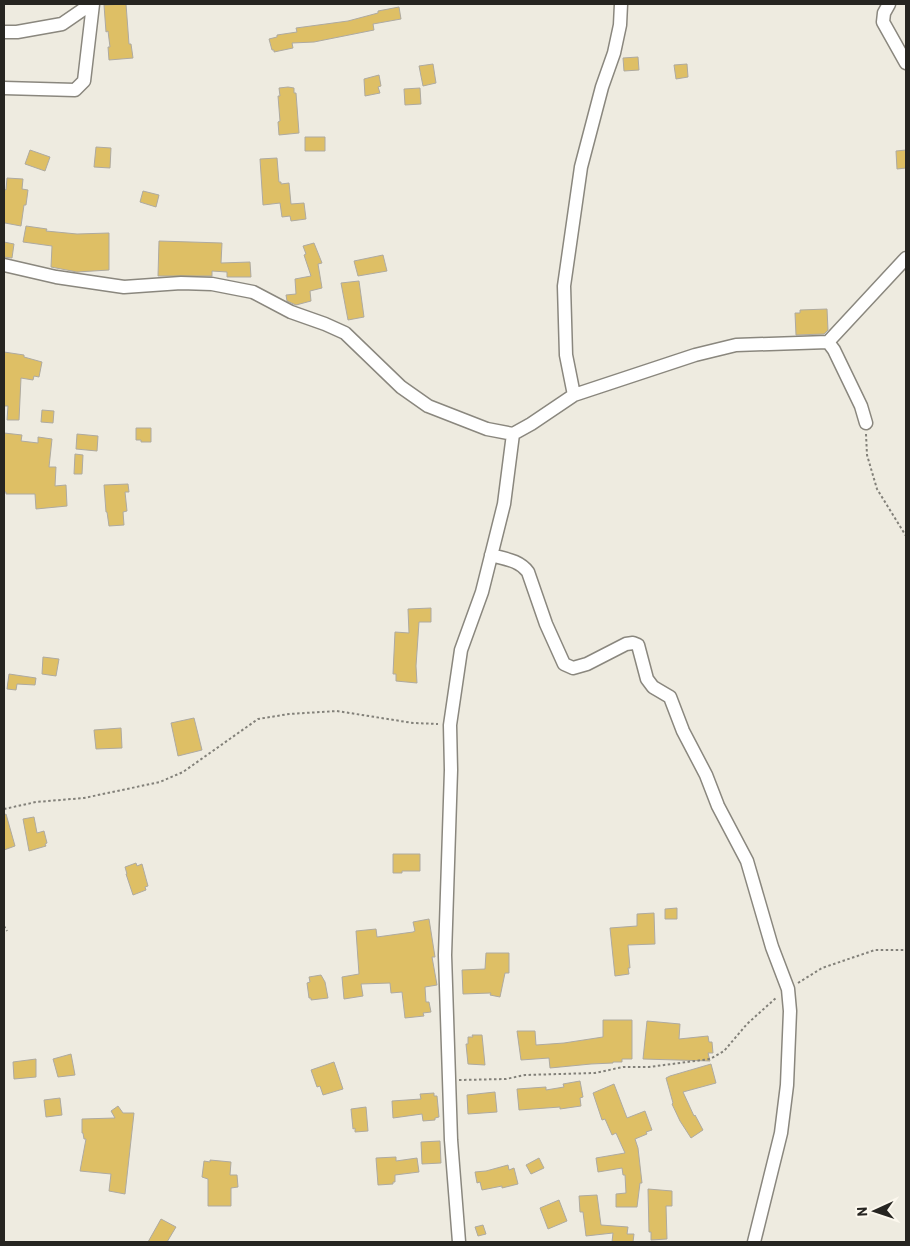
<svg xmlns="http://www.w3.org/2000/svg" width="910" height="1246" viewBox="0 0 910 1246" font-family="Barlow,sans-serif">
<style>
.building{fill:#debf65;stroke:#aeaaa1}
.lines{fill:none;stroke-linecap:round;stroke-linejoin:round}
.street-casing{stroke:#8a877e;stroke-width:15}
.path{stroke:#828079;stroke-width:2;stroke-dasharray:2.5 2.5;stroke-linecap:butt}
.street{stroke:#fff;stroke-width:12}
</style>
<rect width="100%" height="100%" fill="#eeebe0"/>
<path class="building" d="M 126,4 L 129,44 L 131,44 L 133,58 L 109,60 L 108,47 L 110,47 L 108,31 L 106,32 L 104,5 Z
M 399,7 L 401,19 L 373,24 L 374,30 L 314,42 L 292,43 L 293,48 L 274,52 L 274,50 L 272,50 L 269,39 L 277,37 L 277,35 L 297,32 L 296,28 L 348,21 L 378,13 L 378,11 Z
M 638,57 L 639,70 L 624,71 L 623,58 Z
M 433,64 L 436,83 L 423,86 L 419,66 Z
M 687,64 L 688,77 L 676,79 L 674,65 Z
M 379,75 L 381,86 L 378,87 L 380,93 L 365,96 L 364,79 Z
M 288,87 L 294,88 L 294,93 L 296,93 L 299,133 L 279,135 L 278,122 L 280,121 L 278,96 L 280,96 L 279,88 Z
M 420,88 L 421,104 L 405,105 L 404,89 Z
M 305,137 L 325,137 L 325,151 L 305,151 Z
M 96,147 L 111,148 L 110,168 L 94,167 Z
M 30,150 L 50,157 L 45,171 L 25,164 Z
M 906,150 L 906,168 L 897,169 L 896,151 Z
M 277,158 L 279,182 L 281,182 L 281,184 L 289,183 L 291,204 L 304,203 L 306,219 L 291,221 L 290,216 L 282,217 L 280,203 L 263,205 L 260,159 Z
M 7,178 L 23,179 L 22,189 L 28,190 L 26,205 L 24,205 L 21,226 L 5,223 L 4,221 L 4,189 L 6,190 Z
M 143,191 L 159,195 L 156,207 L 140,202 Z
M 26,226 L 47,229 L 46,231 L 77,234 L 109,233 L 109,270 L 77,272 L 51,267 L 52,246 L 23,242 Z
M 159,241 L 222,243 L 221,263 L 250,262 L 251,277 L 227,277 L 227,272 L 212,271 L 212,276 L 158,276 Z
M 4,242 L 14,244 L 12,258 L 4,257 Z
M 314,243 L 322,263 L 318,264 L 322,288 L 310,291 L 311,301 L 296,305 L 287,301 L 286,295 L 296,294 L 295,279 L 311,276 L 304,255 L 306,254 L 303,246 Z
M 383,255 L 387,271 L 358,276 L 354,261 Z
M 359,281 L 364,317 L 348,320 L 341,283 Z
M 827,309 L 828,330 L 824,334 L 796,335 L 795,313 L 800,313 L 800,310 Z
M 4,352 L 24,355 L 24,357 L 42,362 L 39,377 L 34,376 L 33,380 L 21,378 L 19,420 L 7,420 L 8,406 L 4,406 Z
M 42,410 L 54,411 L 53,423 L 41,422 Z
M 136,428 L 151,428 L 151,442 L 141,442 L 141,440 L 136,440 Z
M 4,433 L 22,435 L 21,441 L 38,443 L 38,437 L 52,439 L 49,467 L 56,467 L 55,486 L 66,485 L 67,506 L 36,509 L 35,494 L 6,494 L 6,492 L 4,492 Z
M 77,434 L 98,436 L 97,451 L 76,449 Z
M 75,454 L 83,455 L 82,474 L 74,474 Z
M 128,484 L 129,492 L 125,492 L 127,511 L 123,512 L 124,525 L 109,526 L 107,512 L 106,512 L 104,485 Z
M 431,608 L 431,622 L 419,622 L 416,666 L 417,683 L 396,681 L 396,674 L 393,674 L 395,632 L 409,633 L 408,609 Z
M 43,657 L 59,659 L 56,676 L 42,674 Z
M 9,674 L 36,678 L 35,685 L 17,684 L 16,690 L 7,689 Z
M 194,718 L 202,750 L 178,756 L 171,723 Z
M 121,728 L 122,748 L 96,749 L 94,730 Z
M 6,814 L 15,846 L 4,850 L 4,815 Z
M 34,817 L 37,833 L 44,831 L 47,843 L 45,844 L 46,846 L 29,851 L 23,819 Z
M 393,854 L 420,854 L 420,871 L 402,871 L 402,873 L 393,873 Z
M 136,863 L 137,866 L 142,864 L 148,886 L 145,887 L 146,890 L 133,895 L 126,874 L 127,874 L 125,867 Z
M 677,908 L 677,919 L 665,919 L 665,909 Z
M 654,913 L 655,944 L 628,945 L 630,968 L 628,968 L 629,974 L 615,976 L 610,928 L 637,926 L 637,914 Z
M 429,919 L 435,957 L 432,957 L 437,985 L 425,987 L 426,1002 L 429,1002 L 431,1012 L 423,1013 L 424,1016 L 405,1018 L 402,992 L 391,993 L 390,983 L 361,984 L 363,996 L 344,999 L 342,977 L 359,974 L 356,931 L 376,929 L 377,937 L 413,932 L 415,931 L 413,922 Z
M 486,953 L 509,953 L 509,973 L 505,973 L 500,997 L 490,995 L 491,993 L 463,994 L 462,970 L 485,969 Z
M 321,975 L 325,982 L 328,998 L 311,1000 L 311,998 L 309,998 L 307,983 L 310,982 L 309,977 Z
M 603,1020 L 632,1020 L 632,1059 L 622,1059 L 622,1062 L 613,1062 L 613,1063 L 591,1064 L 550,1068 L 549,1058 L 521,1060 L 517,1031 L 535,1031 L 536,1045 L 564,1043 L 603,1037 Z
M 647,1021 L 680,1024 L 679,1039 L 708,1036 L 709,1042 L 712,1042 L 713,1053 L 708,1053 L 710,1061 L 643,1059 Z
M 472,1035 L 482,1035 L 485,1065 L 468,1064 L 466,1044 L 468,1044 L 468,1037 L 473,1037 Z
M 71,1054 L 75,1075 L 58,1077 L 53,1059 Z
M 36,1059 L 36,1077 L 14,1079 L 13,1062 Z
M 334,1062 L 343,1089 L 323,1095 L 320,1086 L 317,1087 L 311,1070 Z
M 711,1064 L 716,1083 L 683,1092 L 694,1116 L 695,1115 L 703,1130 L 691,1138 L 680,1121 L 672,1104 L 673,1103 L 666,1078 L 670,1076 Z
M 580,1081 L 583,1097 L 580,1098 L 581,1106 L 560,1109 L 560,1107 L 519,1110 L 517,1089 L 546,1087 L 546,1090 L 564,1087 L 563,1084 Z
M 614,1084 L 627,1118 L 645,1111 L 652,1130 L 646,1132 L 647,1134 L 635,1139 L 638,1148 L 642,1183 L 640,1183 L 637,1207 L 616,1207 L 616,1194 L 626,1193 L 625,1175 L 623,1175 L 622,1168 L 598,1172 L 596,1158 L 625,1153 L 616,1133 L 612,1135 L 605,1119 L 602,1120 L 593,1093 Z
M 495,1092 L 497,1112 L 468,1114 L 467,1095 Z
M 434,1093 L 434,1096 L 437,1096 L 439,1117 L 435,1118 L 435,1120 L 423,1121 L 422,1114 L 393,1118 L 392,1101 L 421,1099 L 420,1094 Z
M 60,1098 L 62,1115 L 46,1117 L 44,1100 Z
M 118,1106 L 123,1113 L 134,1113 L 125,1194 L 109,1191 L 111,1174 L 80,1171 L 86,1139 L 84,1139 L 83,1133 L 82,1133 L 82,1119 L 115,1118 L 111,1111 Z
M 366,1107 L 368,1131 L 355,1132 L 355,1128 L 353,1129 L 351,1109 Z
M 440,1141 L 441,1163 L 422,1164 L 421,1142 Z
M 396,1157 L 396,1161 L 417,1158 L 419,1172 L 395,1175 L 395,1182 L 393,1182 L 393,1184 L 378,1185 L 376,1158 Z
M 539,1158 L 544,1168 L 531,1174 L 526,1165 Z
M 210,1160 L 231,1162 L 230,1175 L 237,1175 L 238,1187 L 231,1188 L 231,1206 L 208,1206 L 208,1179 L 202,1177 L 204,1161 L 210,1162 Z
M 508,1165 L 509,1170 L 514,1168 L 518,1184 L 502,1188 L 502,1186 L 482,1190 L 480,1182 L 477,1183 L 475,1172 L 486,1171 Z
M 648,1189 L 672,1191 L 672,1206 L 666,1206 L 667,1239 L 651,1240 L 651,1232 L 649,1232 Z
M 597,1195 L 601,1225 L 628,1227 L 627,1234 L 634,1234 L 633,1242 L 612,1242 L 613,1233 L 586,1236 L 583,1212 L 580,1212 L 579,1196 Z
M 559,1200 L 567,1221 L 548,1229 L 540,1208 Z
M 161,1219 L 176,1227 L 167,1242 L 148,1242 Z
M 483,1225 L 486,1234 L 478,1236 L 475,1227 Z"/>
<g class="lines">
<g class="street-casing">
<path id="street" d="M 889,4 L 884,13 L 883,22 L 906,63
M 4,32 L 17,32 L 62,24 L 91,4
M 4,88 L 75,90 L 84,81 L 93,4
M 4,265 L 56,277 L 124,287 L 181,283 L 212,284 L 253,292 L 291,312 L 325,324 L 345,333 L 401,387 L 428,406 L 487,429 L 513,434 L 531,424 L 574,395 L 695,355 L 736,345 L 828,342 L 906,258
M 828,342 L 834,350 L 861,406 L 866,423
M 574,395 L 566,355 L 564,286 L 581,167 L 602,87 L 614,53 L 620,25 L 621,4
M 491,555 C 505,559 519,560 528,572 L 546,624 L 564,664 L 573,668 L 587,664 L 626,644 L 633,643 L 638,645 L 647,679 L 653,687 L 670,697 L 683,731 L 706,775 L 718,806 L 747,861 L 772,947 L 788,989 L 790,1011 L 787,1085 L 781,1133 L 754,1242
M 459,1242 L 451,1140 L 445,955 L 451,770 L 450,725 L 461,650 L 482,592 L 504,504 L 513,434"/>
</g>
<path class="path" d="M 866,434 L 867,455 L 877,489 L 906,536
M 4,809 L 36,802 L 84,798 L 160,782 L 183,772 L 258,719 L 289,714 L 337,711 L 413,723 L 438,724
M 4,926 L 7,931
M 798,983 L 822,968 L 875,950 L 906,950
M 459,1080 L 506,1079 L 525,1075 L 595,1073 L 623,1067 L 649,1067 L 710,1059 L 724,1051 L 747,1024 L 777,997"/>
<use href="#street" class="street"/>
</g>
<rect width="910" height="1246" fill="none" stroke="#262521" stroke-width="10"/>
<g transform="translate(875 1211) rotate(267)" stroke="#fcf8ee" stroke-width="4" paint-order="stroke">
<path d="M0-4L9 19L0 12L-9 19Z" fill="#262521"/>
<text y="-8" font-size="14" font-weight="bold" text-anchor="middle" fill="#262521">N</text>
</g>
</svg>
